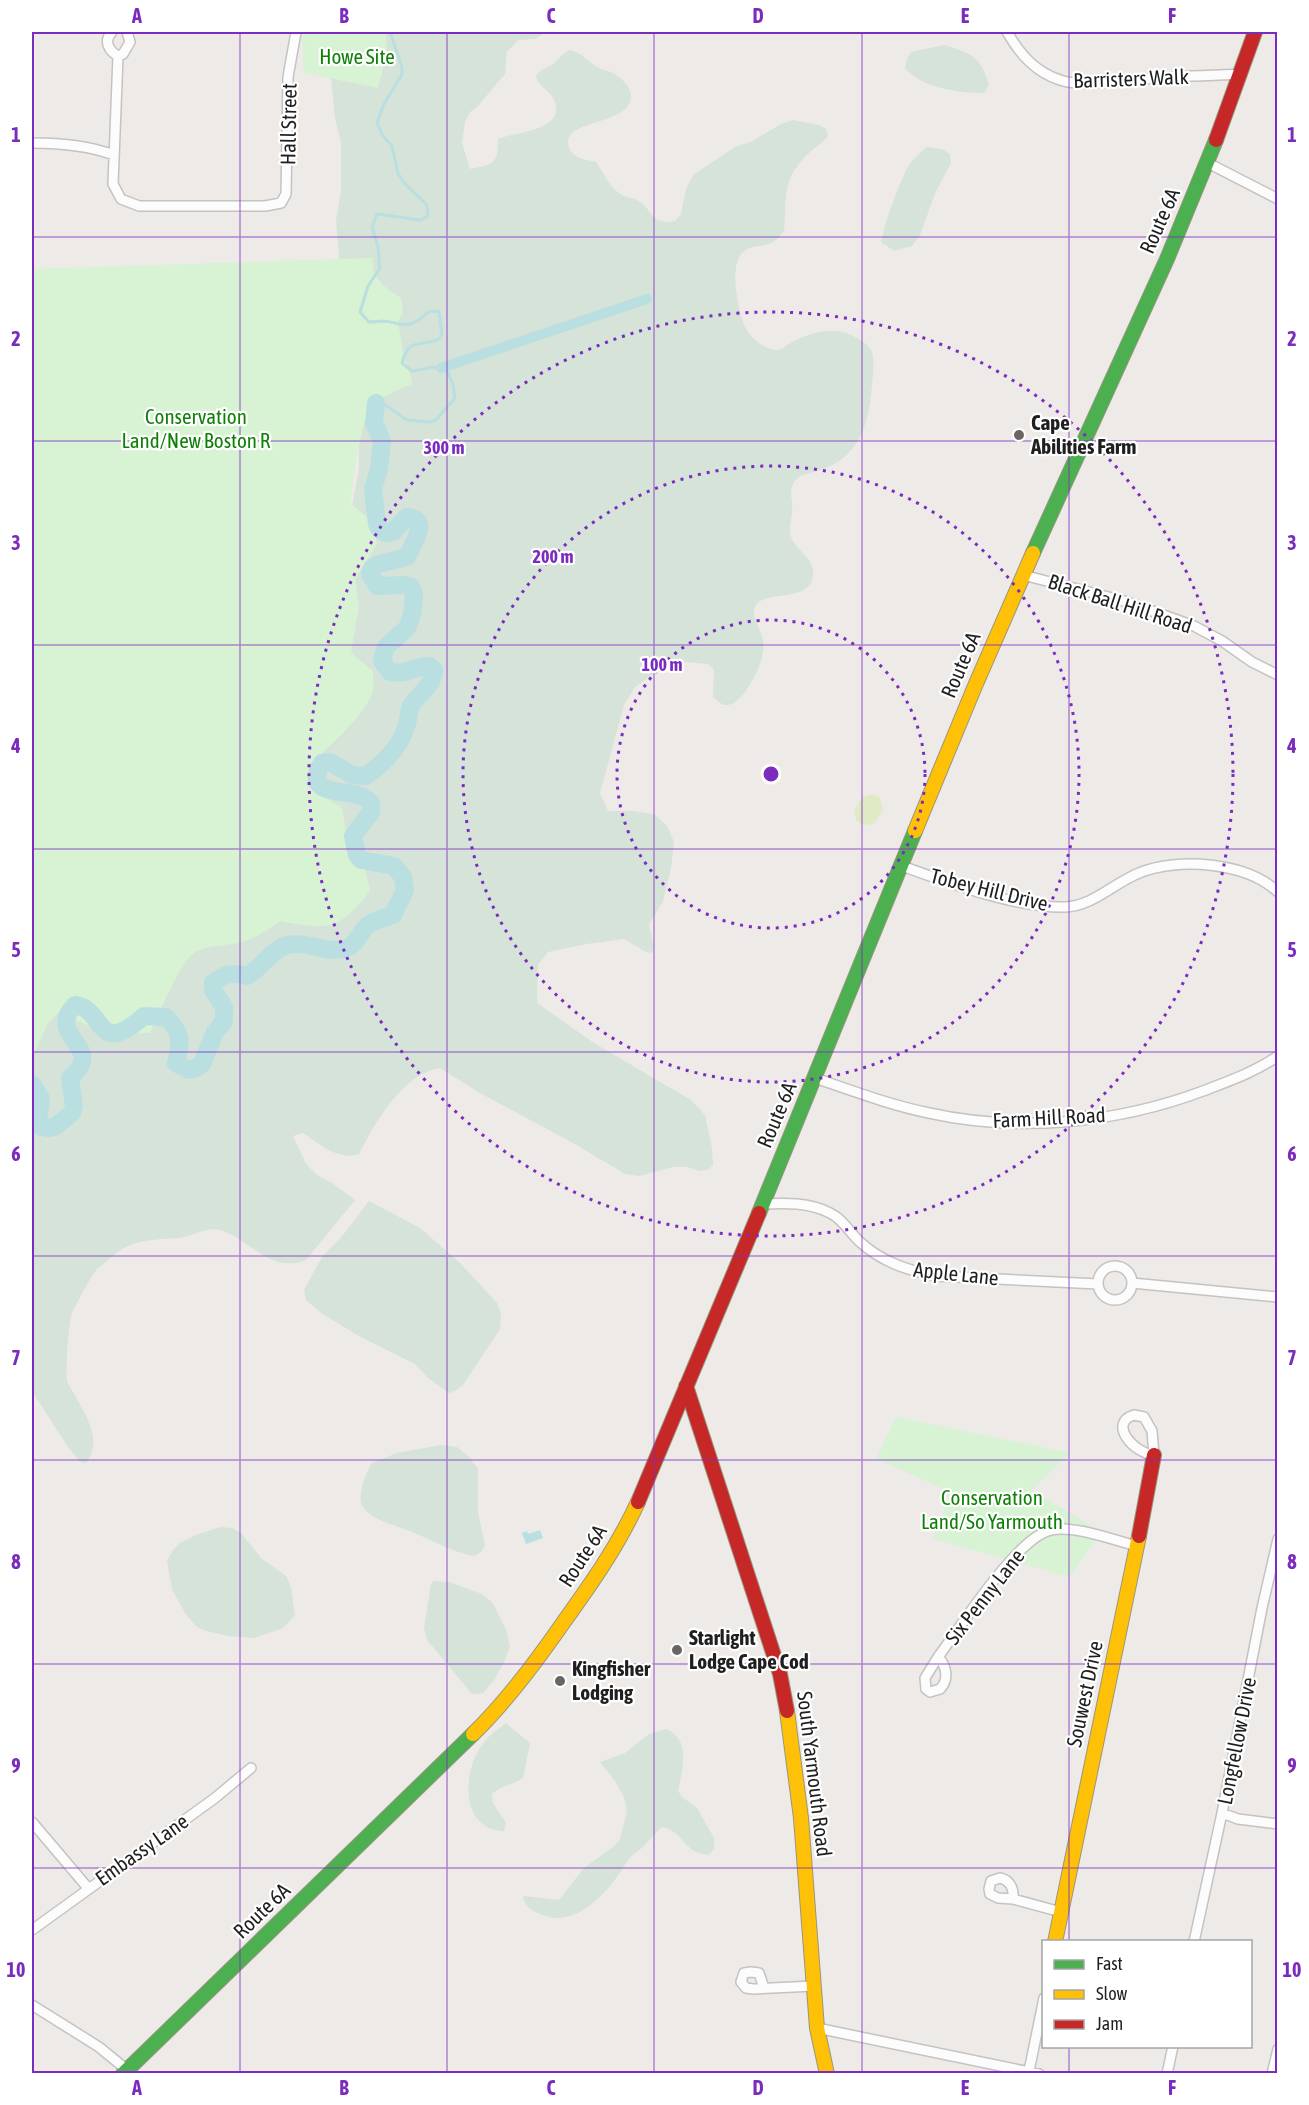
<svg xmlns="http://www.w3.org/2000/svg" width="1309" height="2105" viewBox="0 0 1309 2105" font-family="'Asap Condensed',sans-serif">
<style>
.grass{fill:#dfebc5}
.wetland{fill:#d5e3d9}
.park{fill:#d7f3d3}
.water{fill:#badfe1}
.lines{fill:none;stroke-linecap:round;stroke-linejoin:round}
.stream{stroke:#badfe1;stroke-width:3}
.canal{stroke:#badfe1;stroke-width:10}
.river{stroke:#badfe1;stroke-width:18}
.street-casing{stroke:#c4c3c2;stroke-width:12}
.fast-casing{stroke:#98967f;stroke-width:16}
.slow-casing{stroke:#98967f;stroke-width:16}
.jam-casing{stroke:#98967f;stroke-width:16}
.street{stroke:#fcfcfc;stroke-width:9}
.fast{stroke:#4caf50;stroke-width:14}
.slow{stroke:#ffc107;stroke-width:14}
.jam{stroke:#c62828;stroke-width:14}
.grid{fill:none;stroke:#7b2cbf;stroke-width:1.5;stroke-opacity:0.55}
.ring{fill:none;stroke:#7b2cbf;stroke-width:3;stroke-dasharray:3 6}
.poi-dot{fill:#676665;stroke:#fff;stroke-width:2}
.labels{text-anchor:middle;stroke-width:4.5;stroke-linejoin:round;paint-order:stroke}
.park-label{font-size:21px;fill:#118009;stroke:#fff}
.street-label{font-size:21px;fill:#1f1f1f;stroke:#fff}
.poi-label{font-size:21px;font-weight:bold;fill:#1f1f1f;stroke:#fff;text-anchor:start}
.centre{fill:#7b2cbf;stroke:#fff;stroke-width:3}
.ring-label{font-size:18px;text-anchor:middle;font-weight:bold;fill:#7b2cbf;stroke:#fff;stroke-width:4.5;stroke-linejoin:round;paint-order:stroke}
.neatline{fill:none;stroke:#7b2cbf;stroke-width:2}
.grid-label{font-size:20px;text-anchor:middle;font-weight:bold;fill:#7b2cbf}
</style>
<rect width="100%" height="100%" fill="#edeae8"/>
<path class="grass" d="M 873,794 L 880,798 L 883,810 L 874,824 L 862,825 L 856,820 L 854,811 L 862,797 Z"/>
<path class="wetland" d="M 325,32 L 546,32 L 535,39 L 518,40 L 507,52 L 505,74 L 477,107 L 470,112 L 465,122 L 462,143 L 470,169 C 494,164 498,164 498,139 C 514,132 570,131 553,98 C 548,88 538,87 536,76 C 541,68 546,69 553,64 C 560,59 562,53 570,50 C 582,53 587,61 597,67 C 603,70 609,71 615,74 C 622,79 631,87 631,96 C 632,126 559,119 569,147 C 572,158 586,160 596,162 C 604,173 610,189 622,195 C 628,198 636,198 640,202 C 654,212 651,225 675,221 L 681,214 L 686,189 L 693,175 L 735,147 L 751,142 L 781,124 L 793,120 L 819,125 L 826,129 L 828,136 C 823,143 816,146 810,152 C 781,179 787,196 784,231 C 780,235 776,241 771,243 C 761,248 750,244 742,253 C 733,263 735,284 737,297 C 740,316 745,337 764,346 C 769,349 776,351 781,349 C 784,348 786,345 789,344 C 808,333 833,325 853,336 C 859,339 868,344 871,350 C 876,360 872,376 872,386 C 870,407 866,434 851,450 C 842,461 830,467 817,471 C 812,473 804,474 799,477 C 794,480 792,486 791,492 C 791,498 793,504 792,510 C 792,519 788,528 791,537 C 796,551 815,558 813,575 C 811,606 757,586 754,611 C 753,621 762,632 763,641 C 767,658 747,697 732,704 C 729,705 726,705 723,705 L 713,697 L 714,670 L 708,664 L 665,660 L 655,673 L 635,687 L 624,705 L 600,793 L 608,811 L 634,811 L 654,814 L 667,826 L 674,842 L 671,868 L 663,901 L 649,925 L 654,947 L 652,953 L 646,952 L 624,939 L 587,944 L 548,952 L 538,965 L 537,1003 L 594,1043 L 691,1100 L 705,1115 L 712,1148 L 713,1165 L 709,1169 L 700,1171 L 687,1167 L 673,1167 L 639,1176 L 625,1174 L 573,1143 L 480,1093 L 440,1068 C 402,1074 375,1123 359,1154 C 339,1161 319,1144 303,1133 L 293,1136 L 306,1164 L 317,1175 L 332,1183 L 355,1200 L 306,1260 C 269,1274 252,1240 220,1230 C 208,1227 195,1235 184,1237 C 165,1240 144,1238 126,1247 C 116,1252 106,1262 97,1269 C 93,1273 73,1309 71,1316 C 69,1322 65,1374 67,1380 C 67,1383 71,1388 73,1392 C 84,1412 104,1441 86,1463 L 80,1462 L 66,1444 L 32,1391 L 32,853 L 346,540 L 359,467 L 359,407 L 32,405 L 32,318 L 340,268 L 336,221 L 341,191 L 341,143 L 335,118 L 330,67 Z
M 944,45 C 972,54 980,55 989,85 L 984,93 C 959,93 921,88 905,68 L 907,59 L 911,52 Z
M 926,147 L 942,149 L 950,154 L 951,163 L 936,191 L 920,235 L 912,246 L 894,251 L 881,242 C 885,223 901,175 912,161 C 916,156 922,152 926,147 Z
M 369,1201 L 420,1228 L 460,1263 L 497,1303 L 501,1314 L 500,1329 L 463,1385 L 455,1391 L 449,1393 L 427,1377 L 415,1364 L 357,1335 L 321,1313 L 306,1300 L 304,1290 L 322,1257 L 344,1234 Z
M 441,1445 L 457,1447 L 469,1457 L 478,1469 L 478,1512 L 485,1545 L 481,1552 L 474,1556 C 454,1552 437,1543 417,1534 C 403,1527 371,1521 363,1507 C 356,1496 366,1473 372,1463 L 397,1453 Z
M 220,1527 L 232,1528 L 241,1533 L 261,1558 L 286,1576 L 291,1587 L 295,1615 L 283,1628 L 254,1638 L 228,1636 L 203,1630 L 195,1625 L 185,1613 L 172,1589 L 167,1561 L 173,1550 L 180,1543 L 196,1535 Z
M 434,1581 L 449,1582 L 482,1594 L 492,1602 L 506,1630 L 510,1646 L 504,1662 L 494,1680 L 483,1693 L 472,1694 L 427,1640 L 424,1628 L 431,1584 Z
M 506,1723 L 530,1743 L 523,1778 C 513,1785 501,1785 492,1794 L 493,1803 L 506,1823 L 504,1831 C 460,1830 462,1772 482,1745 C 488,1736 497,1730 506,1723 Z
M 666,1729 C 692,1740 682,1769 678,1791 L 682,1797 L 697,1808 L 714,1838 L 714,1849 L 709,1855 C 704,1854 698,1853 694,1851 C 682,1843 677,1829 662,1827 C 655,1833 650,1840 643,1847 C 639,1851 633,1854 629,1859 C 624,1865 621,1872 616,1878 C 601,1899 572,1927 543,1915 C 534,1912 526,1908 523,1898 L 524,1896 L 559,1900 L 584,1868 L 613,1847 L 620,1839 L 627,1811 L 624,1797 L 615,1781 L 600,1762 L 625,1753 L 649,1734 Z"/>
<path class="park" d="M 301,32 L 386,32 L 387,53 L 378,88 L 304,73 Z
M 373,258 C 371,280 386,288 401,298 L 403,313 L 398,321 L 404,358 L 410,372 L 412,384 C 401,389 382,396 374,403 C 361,415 352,485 351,504 L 372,521 L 377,544 L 355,579 L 359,606 L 351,653 L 373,671 C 373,677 374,684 373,690 C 370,711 326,750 309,765 L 308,786 L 342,808 L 345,827 L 357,846 L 364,863 L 370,891 C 339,931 328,930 280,921 C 267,931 254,939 238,943 C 223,946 205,945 193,954 C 181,962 157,1017 150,1033 L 104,1032 L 58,1013 L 47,1025 L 32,1057 L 32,269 Z
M 896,1417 L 1070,1453 L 1032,1490 L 1101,1532 L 1070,1577 L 933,1539 L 951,1492 L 876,1459 Z"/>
<path class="water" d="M 540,1530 L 543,1538 L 526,1544 L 522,1533 L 527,1531 L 528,1534 Z"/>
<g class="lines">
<path class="stream" d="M 376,403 L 384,404 L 407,420 L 429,422 L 436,420 L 455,398 L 453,384 L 447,371 L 434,367 L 412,371 L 402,363 C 410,336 418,348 439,339 L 442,333 L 439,312 C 426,308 424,319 413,323 C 402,327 395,322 384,321 C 379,321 374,322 369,322 L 360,312 L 368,286 L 380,268 L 378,247 L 372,227 L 377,214 L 420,220 L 427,217 L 428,210 L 426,204 L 406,185 L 398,174 L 392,146 L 383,136 L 377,123 L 384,104 L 402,74 L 402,67 L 390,32"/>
<path class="canal" d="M 441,368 L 647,299"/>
<path class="river" d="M 32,1084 L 41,1099 L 38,1120 L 42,1127 L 49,1128 L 56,1126 L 72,1113 L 74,1106 L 70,1078 C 73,1075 78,1071 80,1067 C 91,1048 61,1036 67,1017 C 68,1013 72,1008 75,1005 C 106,1009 95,1059 144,1016 L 166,1017 C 183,1034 181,1040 176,1063 L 189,1070 L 196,1068 L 202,1064 L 215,1032 L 224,1021 L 224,1007 L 213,990 L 213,983 C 226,973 231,972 247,976 C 261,968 269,953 284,946 C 303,938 331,957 349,947 C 357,943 360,932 367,926 C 373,920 385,918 393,915 L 405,890 L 403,877 L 394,866 L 361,860 L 357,855 L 353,836 L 371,812 L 371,803 C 369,801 366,798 363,797 C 347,788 302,798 322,763 L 330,762 L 352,775 L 366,776 C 384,763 401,746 407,724 C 409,718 408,711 411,706 C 419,693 433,687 434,670 L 430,666 C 415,666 407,675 390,672 L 382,661 L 386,647 L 407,628 L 412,615 L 414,594 L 411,587 L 404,585 L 377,586 L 370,574 L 372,568 L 378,564 L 407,557 C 413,544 431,518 407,517 L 393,532 L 386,533 L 380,530 L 377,524 L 373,489 L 379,469 L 382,441 L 374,423 L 376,403"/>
<g class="street-casing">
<path id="street" d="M 112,32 C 103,41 109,51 118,56
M 1007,32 C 1020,54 1035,72 1060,80 C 1085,88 1118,80 1143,79 C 1176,76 1208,76 1241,74
M 118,56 L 113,184 L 121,199 L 139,206 L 265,206 L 281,203 L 286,194 L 288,77 L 296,32
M 118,56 L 123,54 L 130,42 L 127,32
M 32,143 C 60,143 87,145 114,155
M 1208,163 L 1278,199
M 1023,575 L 1124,601 L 1194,626 L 1222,641 L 1252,662 L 1278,675
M 902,866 C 949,883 1015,908 1065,907 C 1093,906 1114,883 1139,873 C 1178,857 1246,862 1278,892
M 815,1078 C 853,1091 890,1105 929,1113 C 1019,1133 1118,1123 1203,1091 C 1229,1081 1255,1072 1278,1056
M 762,1204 C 785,1203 809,1202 830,1213 C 843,1219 850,1233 860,1242 C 882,1262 907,1270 935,1276 L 1098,1284
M1098 1283a17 17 0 1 1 34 0a17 17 0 1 1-34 0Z
M 1132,1283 L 1278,1297
M 1134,1415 L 1144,1417 L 1152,1431 L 1154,1455 C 1133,1453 1108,1423 1134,1415 Z
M 938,1657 C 960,1628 1017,1537 1051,1530 C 1074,1525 1113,1540 1137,1546
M 938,1657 C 947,1666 949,1680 940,1689 L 930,1692 L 926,1689 L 925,1678 Z
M 1222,1813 L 1238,1819 L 1278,1824
M 32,1822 L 88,1888
M 1000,1878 C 1010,1880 1014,1889 1013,1899 L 998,1898 L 990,1894 L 989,1889 L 991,1881 Z
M 1013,1899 L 1061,1912
M 32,1930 L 215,1798 L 251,1768
M 1194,1942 L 1222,1813 L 1262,1608 L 1278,1539
M 764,1988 L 759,1973 L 751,1972 L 744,1973 L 741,1982 L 746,1988 L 753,1989 L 813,1986
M 32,2005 L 99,2047 L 127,2070
M 817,2028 L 1039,2074
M 1029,2071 L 1044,1998
M 1167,2074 L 1173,2046
M 1272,2074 L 1278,2049"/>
</g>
<g class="fast-casing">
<path id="fast" d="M 1033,553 L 1167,259 L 1216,140
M 759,1213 L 915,831
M 123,2074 L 473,1734"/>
</g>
<g class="slow-casing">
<path id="slow" d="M 915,831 L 975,686 L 1033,553
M 787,1711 L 801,1818 L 817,2028 L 827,2074
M 473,1734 C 507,1701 536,1662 563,1623 C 591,1584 618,1546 638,1502
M 1055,1942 L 1139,1536"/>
</g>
<g class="jam-casing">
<path id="jam" d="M 1216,140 L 1255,32
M 686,1386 L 780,1674 L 787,1711
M 638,1502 L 759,1213
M 1139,1536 L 1154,1455"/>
</g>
<use href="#street" class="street"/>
<use href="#fast" class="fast"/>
<use href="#slow" class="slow"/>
<use href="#jam" class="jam"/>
</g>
<path class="grid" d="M 240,32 L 240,2074M 447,32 L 447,2074M 654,32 L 654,2074M 862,32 L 862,2074M 1069,32 L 1069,1942M 32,237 L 1278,237M 32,441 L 1278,441M 32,645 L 1278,645M 32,849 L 1278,849M 32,1052 L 1278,1052M 32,1256 L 1278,1256M 32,1460 L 1278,1460M 32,1664 L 1278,1664M 32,1868 L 1278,1868M 1069,2046 L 1069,2074"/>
<g class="ring">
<circle cx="771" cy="774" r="154"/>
<circle cx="771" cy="774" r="308"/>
<circle cx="771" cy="774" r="462"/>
</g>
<g class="poi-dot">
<circle cx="1019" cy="435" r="6"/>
<circle cx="677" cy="1650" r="6"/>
<circle cx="560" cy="1681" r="6"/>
</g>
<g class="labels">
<g class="park-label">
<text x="357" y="64">Howe Site</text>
<text x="196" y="424">Conservation<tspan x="196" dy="24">Land/New Boston R</tspan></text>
<text x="992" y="1505">Conservation<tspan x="992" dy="24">Land/So Yarmouth</tspan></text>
</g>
<g class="street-label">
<text transform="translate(1131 79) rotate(-2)" y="7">Barristers Walk</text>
<text transform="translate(289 124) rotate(-89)" y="7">Hall Street</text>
<text transform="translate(1160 221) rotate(-66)" y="7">Route 6A</text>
<text transform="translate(1120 604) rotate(18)" y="7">Black Ball Hill Road</text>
<text transform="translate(961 665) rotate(-67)" y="7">Route 6A</text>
<text transform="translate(989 890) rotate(14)" y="7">Tobey Hill Drive</text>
<text transform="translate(777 1115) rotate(-67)" y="7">Route 6A</text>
<text transform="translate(1049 1118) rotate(-3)" y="7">Farm Hill Road</text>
<text transform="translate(956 1274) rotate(6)" y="7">Apple Lane</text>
<text transform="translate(583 1556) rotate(-57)" y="7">Route 6A</text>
<text transform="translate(985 1597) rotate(-52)" y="7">Six Penny Lane</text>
<text transform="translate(1085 1694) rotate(-78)" y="7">Souwest Drive</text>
<text transform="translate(1237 1741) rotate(-79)" y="7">Longfellow Drive</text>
<text transform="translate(814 1774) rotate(83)" y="7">South Yarmouth Road</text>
<text transform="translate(142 1850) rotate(-35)" y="7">Embassy Lane</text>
<text transform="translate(262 1911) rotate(-44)" y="7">Route 6A</text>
</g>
<g class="poi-label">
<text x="1031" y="430">Cape<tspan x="1031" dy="24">Abilities Farm</tspan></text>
<text x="689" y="1645">Starlight<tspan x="689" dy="24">Lodge Cape Cod</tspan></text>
<text x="572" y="1676">Kingfisher<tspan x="572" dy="24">Lodging</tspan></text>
</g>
</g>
<circle cx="771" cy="774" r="9" class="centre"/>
<g class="ring-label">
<text x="444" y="454">300 m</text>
<text x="553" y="563">200 m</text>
<text x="662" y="671">100 m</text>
</g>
<rect width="1309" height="2105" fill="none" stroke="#ffffff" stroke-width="66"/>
<rect x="1042" y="1940" width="210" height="108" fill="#ffffff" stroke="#a5a5a5" stroke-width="1.5"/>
<rect x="1054" y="1960" width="30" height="9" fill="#4caf50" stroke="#a5a5a5" stroke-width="1.5"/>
<text x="1096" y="1970" font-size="18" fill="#1f1f1f">Fast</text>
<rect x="1054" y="1990" width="30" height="9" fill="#ffc107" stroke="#a5a5a5" stroke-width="1.5"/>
<text x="1096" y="2000" font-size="18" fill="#1f1f1f">Slow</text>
<rect x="1054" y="2020" width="30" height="9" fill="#c62828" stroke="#a5a5a5" stroke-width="1.5"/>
<text x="1096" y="2030" font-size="18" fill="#1f1f1f">Jam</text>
<rect x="33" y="33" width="1243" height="2039" class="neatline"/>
<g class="grid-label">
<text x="137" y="23">A</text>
<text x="344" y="23">B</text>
<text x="551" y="23">C</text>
<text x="758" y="23">D</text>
<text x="965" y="23">E</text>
<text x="1172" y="23">F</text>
<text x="16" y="142">1</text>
<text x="1292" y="142">1</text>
<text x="16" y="346">2</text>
<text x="1292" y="346">2</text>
<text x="16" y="550">3</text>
<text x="1292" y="550">3</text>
<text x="16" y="753">4</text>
<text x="1292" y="753">4</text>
<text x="16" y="957">5</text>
<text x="1292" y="957">5</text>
<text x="16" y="1161">6</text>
<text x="1292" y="1161">6</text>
<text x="16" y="1365">7</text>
<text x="1292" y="1365">7</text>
<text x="16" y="1569">8</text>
<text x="1292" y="1569">8</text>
<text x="16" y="1773">9</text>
<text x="1292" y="1773">9</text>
<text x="16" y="1977">10</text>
<text x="1292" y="1977">10</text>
<text x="137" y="2095">A</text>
<text x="344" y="2095">B</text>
<text x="551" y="2095">C</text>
<text x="758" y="2095">D</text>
<text x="965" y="2095">E</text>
<text x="1172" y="2095">F</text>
</g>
</svg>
